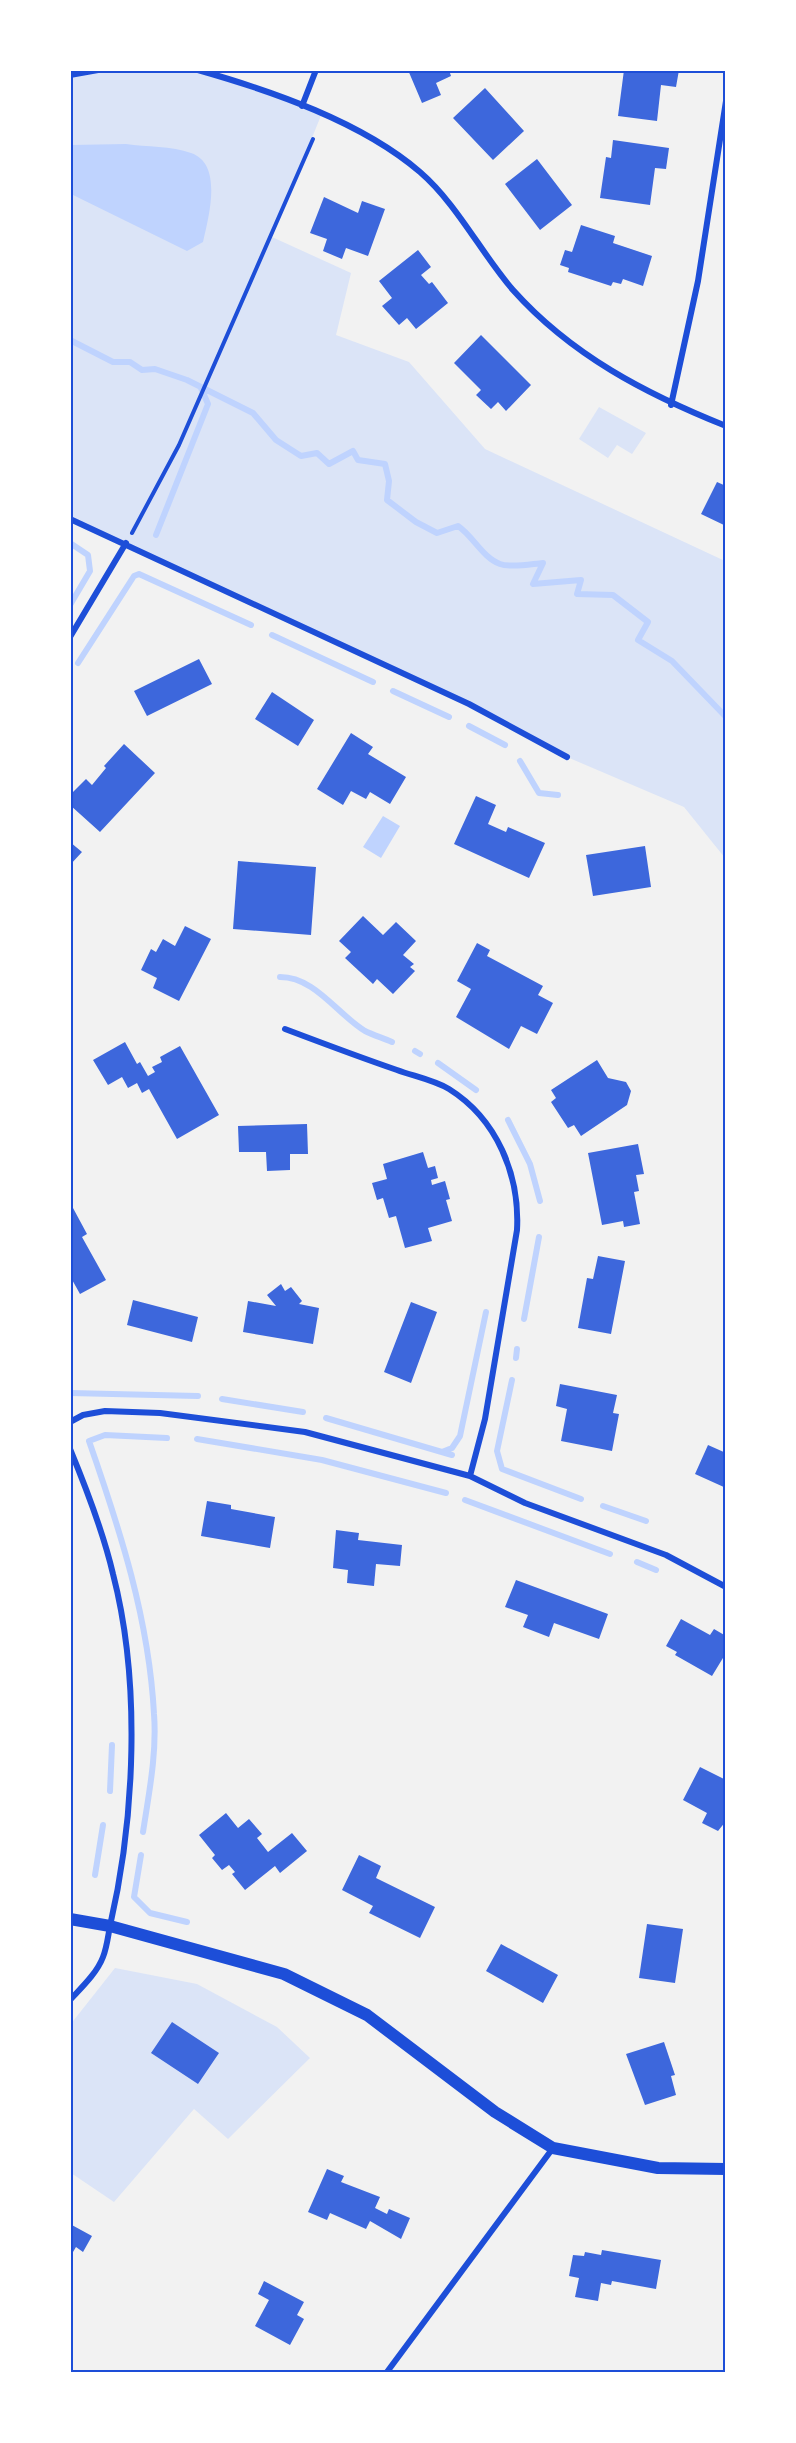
<svg xmlns="http://www.w3.org/2000/svg" width="796" height="2443" viewBox="0 0 796 2443" font-family="'Titillium Web',sans-serif">
<style>
.green{fill:#dbe4f7}
.water{fill:#bfd3fe}
.lines{fill:none;stroke-linecap:round;stroke-linejoin:round}
.stream{stroke:#bfd3fe;stroke-width:6}
.building{fill:#3d67dc}
.path{stroke:#1d4ed8;stroke-width:4}
.minor{stroke:#1d4ed8;stroke-width:6}
.secondary{stroke:#1d4ed8;stroke-width:12}
.neatline{fill:none;stroke:#1d4ed8;stroke-width:2}
</style>
<rect width="100%" height="100%" fill="#f2f2f2"/>
<path class="green" d="M 98,70 L 198,71 L 322,113 L 272,237 L 351,273 L 336,335 L 409,362 L 485,449 L 725,561 L 725,858 L 684,807 L 567,757 L 521,730 L 71,519 L 70,75 Z
M 599,407 L 646,433 L 632,454 L 617,445 L 608,458 L 579,439 Z
M 115,1968 L 197,1984 L 277,2027 L 310,2058 L 228,2139 L 194,2109 L 114,2202 L 71,2173 L 70,2025 Z"/>
<path class="water" d="M 126,144 C 146,147 172,146 191,153 C 224,164 208,219 203,242 L 187,251 L 71,194 L 71,145 Z
M 383,816 L 400,826 L 381,858 L 363,847 Z"/>
<g class="lines">
<path class="stream" d="M 70,340 L 113,362 L 130,362 L 142,370 L 155,369 L 187,380 L 253,413 L 276,440 L 301,456 L 317,453 L 329,464 L 353,451 L 358,460 L 385,464 L 389,481 L 387,500 L 416,522 L 437,533 L 458,526 C 473,536 483,558 500,564 C 511,568 531,564 543,563 L 533,584 L 581,580 L 577,594 L 613,595 L 648,622 L 638,640 L 672,661 L 726,717
M 156,535 L 208,404 L 201,388
M 70,543 L 88,555 L 90,571 L 70,605
M 272,635 L 373,682
M 78,663 L 134,576 L 139,574 L 251,625
M 393,691 L 449,717
M 469,726 L 505,745
M 520,761 L 539,793 L 558,795
M 280,977 C 315,977 337,1014 365,1031 C 373,1035 383,1038 392,1042
M 415,1051 L 420,1054
M 438,1063 L 476,1090
M 508,1120 L 530,1164 L 540,1201
M 524,1319 L 539,1237
M 516,1358 L 517,1349
M 512,1380 L 497,1451 L 502,1469 L 581,1499
M 70,1393 L 198,1396
M 222,1399 L 303,1412
M 326,1418 L 452,1455
M 197,1439 L 322,1460 L 446,1493
M 442,1452 L 452,1448 L 460,1436 L 486,1312
M 465,1500 L 610,1554
M 603,1506 L 646,1521
M 637,1562 L 656,1570
M 110,1791 L 112,1745
M 143,1832 C 149,1793 157,1753 154,1714 C 149,1619 120,1530 89,1441 L 105,1435 L 167,1438
M 141,1855 L 134,1897 L 150,1913 L 187,1922
M 95,1875 L 103,1825"/>
</g>
<path class="building" d="M 408,70 L 449,70 L 451,76 L 436,83 L 441,95 L 422,103 Z
M 624,70 L 679,70 L 676,87 L 661,85 L 657,121 L 618,116 Z
M 485,88 L 524,131 L 493,160 L 453,118 Z
M 613,140 L 669,148 L 666,169 L 655,168 L 650,205 L 600,198 L 606,157 L 611,158 Z
M 537,159 L 572,205 L 540,230 L 505,184 Z
M 324,197 L 358,213 L 362,201 L 385,209 L 368,256 L 346,248 L 342,259 L 323,251 L 327,239 L 310,233 Z
M 581,225 L 615,236 L 613,243 L 652,256 L 643,286 L 623,279 L 621,284 L 613,282 L 611,286 L 568,272 L 569,268 L 560,265 L 565,250 L 572,252 Z
M 418,250 L 431,267 L 421,275 L 429,284 L 432,282 L 448,303 L 416,329 L 407,318 L 399,325 L 382,306 L 392,298 L 379,281 Z
M 481,335 L 531,385 L 506,411 L 498,402 L 491,409 L 476,395 L 481,390 L 454,363 Z
M 717,482 L 726,486 L 726,526 L 701,514 Z
M 199,659 L 212,684 L 147,716 L 134,691 Z
M 272,692 L 314,720 L 298,746 L 255,719 Z
M 351,733 L 373,747 L 368,754 L 406,777 L 390,804 L 370,792 L 366,799 L 351,791 L 343,805 L 317,789 Z
M 124,744 L 155,773 L 100,832 L 70,805 L 70,795 L 86,779 L 92,785 L 106,768 L 104,766 Z
M 476,796 L 496,805 L 488,824 L 506,832 L 508,827 L 545,843 L 529,878 L 454,844 Z
M 70,842 L 82,852 L 70,865 Z
M 645,846 L 651,887 L 593,896 L 586,855 Z
M 238,861 L 316,867 L 311,935 L 233,929 Z
M 363,916 L 383,935 L 396,922 L 416,941 L 403,955 L 414,964 L 410,967 L 415,971 L 393,994 L 377,979 L 373,984 L 345,958 L 351,952 L 339,941 Z
M 185,926 L 211,939 L 179,1001 L 153,988 L 157,978 L 141,970 L 151,949 L 156,952 L 163,939 L 175,946 Z
M 477,943 L 490,950 L 487,956 L 543,986 L 538,995 L 553,1003 L 537,1034 L 521,1026 L 509,1049 L 456,1017 L 471,989 L 457,981 Z
M 125,1042 L 137,1064 L 140,1062 L 148,1076 L 155,1072 L 152,1067 L 162,1062 L 160,1057 L 180,1046 L 219,1115 L 177,1139 L 149,1089 L 142,1093 L 137,1083 L 128,1088 L 122,1077 L 108,1085 L 93,1060 Z
M 597,1060 L 608,1078 L 626,1082 L 631,1091 L 627,1105 L 581,1136 L 574,1125 L 568,1128 L 551,1102 L 556,1098 L 551,1090 Z
M 307,1124 L 308,1154 L 290,1154 L 290,1170 L 267,1171 L 266,1152 L 239,1152 L 238,1126 Z
M 638,1144 L 644,1174 L 636,1175 L 639,1191 L 634,1192 L 640,1224 L 624,1227 L 623,1221 L 602,1225 L 588,1153 Z
M 423,1152 L 428,1168 L 435,1166 L 438,1178 L 431,1180 L 432,1185 L 445,1181 L 450,1199 L 446,1200 L 452,1221 L 428,1228 L 432,1241 L 405,1248 L 396,1216 L 389,1218 L 383,1198 L 377,1200 L 372,1183 L 387,1179 L 383,1164 Z
M 73,1208 L 87,1234 L 82,1237 L 106,1280 L 80,1294 L 70,1276 L 70,1209 Z
M 598,1256 L 625,1261 L 611,1334 L 578,1328 L 587,1278 L 593,1279 Z
M 281,1284 L 285,1291 L 291,1287 L 302,1301 L 299,1304 L 319,1308 L 313,1344 L 243,1332 L 248,1301 L 276,1306 L 267,1295 Z
M 133,1300 L 198,1317 L 192,1342 L 127,1325 Z
M 411,1302 L 437,1312 L 411,1383 L 384,1372 Z
M 560,1384 L 617,1395 L 613,1413 L 619,1414 L 612,1451 L 561,1441 L 567,1409 L 556,1406 Z
M 708,1445 L 726,1453 L 726,1488 L 695,1474 Z
M 207,1501 L 231,1505 L 231,1509 L 275,1517 L 270,1548 L 201,1536 Z
M 336,1530 L 359,1533 L 358,1540 L 402,1545 L 400,1566 L 376,1564 L 374,1586 L 347,1583 L 348,1570 L 333,1568 Z
M 516,1580 L 608,1614 L 599,1639 L 554,1623 L 549,1637 L 523,1627 L 528,1615 L 505,1607 Z
M 681,1619 L 710,1635 L 714,1629 L 726,1636 L 726,1653 L 712,1676 L 675,1655 L 677,1652 L 666,1646 Z
M 700,1767 L 726,1780 L 726,1821 L 718,1831 L 702,1823 L 707,1813 L 683,1800 Z
M 226,1813 L 238,1828 L 249,1819 L 262,1834 L 257,1838 L 268,1852 L 292,1833 L 307,1851 L 280,1873 L 275,1866 L 245,1890 L 232,1874 L 235,1872 L 229,1865 L 222,1870 L 212,1858 L 215,1855 L 199,1835 Z
M 359,1855 L 381,1866 L 376,1878 L 435,1907 L 420,1938 L 369,1913 L 373,1906 L 342,1890 Z
M 647,1924 L 683,1929 L 675,1983 L 639,1978 Z
M 501,1944 L 558,1975 L 543,2003 L 486,1971 Z
M 172,2022 L 219,2053 L 198,2084 L 151,2053 Z
M 664,2042 L 675,2075 L 671,2076 L 676,2095 L 645,2105 L 626,2054 Z
M 327,2169 L 344,2176 L 341,2182 L 380,2197 L 375,2208 L 387,2214 L 389,2209 L 410,2218 L 401,2239 L 370,2221 L 366,2229 L 330,2213 L 327,2220 L 308,2212 Z
M 70,2224 L 92,2236 L 83,2252 L 76,2247 L 70,2257 Z
M 602,2250 L 661,2260 L 656,2289 L 612,2281 L 611,2285 L 601,2283 L 598,2301 L 575,2297 L 579,2278 L 569,2276 L 573,2255 L 584,2256 L 585,2252 L 601,2255 Z
M 264,2281 L 304,2302 L 297,2315 L 304,2319 L 290,2345 L 255,2326 L 269,2300 L 258,2294 Z"/>
<g class="lines">
<path class="path" d="M 132,533 L 179,445 L 313,139"/>
<path class="minor" d="M 198,70 C 272,91 362,122 420,172 C 457,204 481,253 513,290 C 571,355 646,394 726,426
M 70,75 L 98,70
M 302,106 L 316,70
M 671,405 L 698,281 L 726,101
M 70,519 L 469,704 L 567,757
M 70,637 L 126,543
M 285,1029 C 322,1043 359,1057 397,1070 C 413,1076 434,1080 449,1089 C 497,1119 520,1175 517,1230 L 485,1419 L 470,1476
M 70,1422 L 83,1415 L 105,1411 L 160,1413 L 305,1432 L 470,1476 L 525,1503 L 666,1555 L 726,1587
M 70,1449 C 87,1490 103,1531 113,1574 C 141,1682 135,1818 110,1926 C 108,1936 107,1947 103,1957 C 97,1973 82,1987 70,2000
M 387,2372 L 553,2148"/>
<path class="secondary" d="M 70,1919 L 110,1926 L 284,1974 L 367,2015 L 495,2112 L 553,2148 L 658,2168 L 726,2169"/>
</g>
<rect width="796" height="2443" fill="none" stroke="#ffffff" stroke-width="144"/>
<rect x="72" y="72" width="652" height="2299" class="neatline"/>
</svg>
